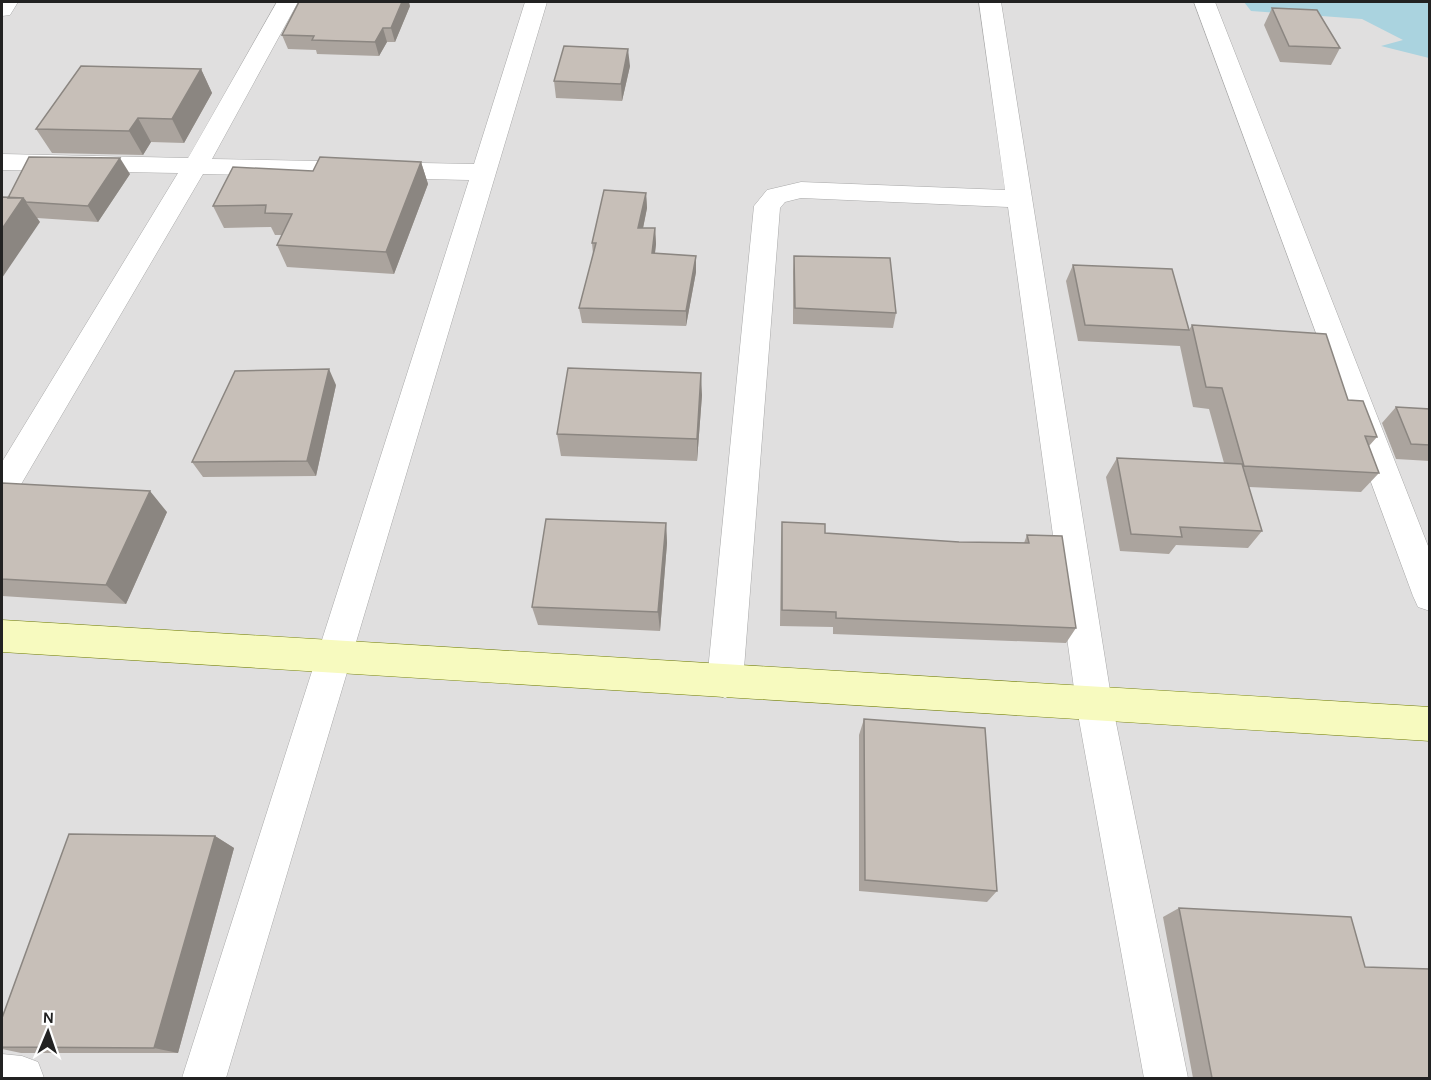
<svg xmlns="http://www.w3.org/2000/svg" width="1431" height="1080" viewBox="0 0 1431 1080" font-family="Karla,sans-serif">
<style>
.residential{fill:#e0dfdf}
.water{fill:#aad3df}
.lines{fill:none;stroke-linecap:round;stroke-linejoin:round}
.street-casing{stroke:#a9a9a9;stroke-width:1}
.secondary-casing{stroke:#707d05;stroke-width:1}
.street{fill:#fff;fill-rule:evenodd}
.secondary{fill:#f7fabf;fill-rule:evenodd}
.wall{fill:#aba49e}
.shaded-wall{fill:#8b8681}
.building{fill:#c7bfb8;stroke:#8b8681;stroke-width:1.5}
</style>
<rect width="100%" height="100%" fill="#f2efe9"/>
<path class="residential" d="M 2,2 L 1429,2 L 1429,1078 L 2,1078 Z"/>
<path class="water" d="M 1244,2 L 1429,2 L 1429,58 L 1381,46 L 1403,40 L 1362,19 L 1251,11 Z"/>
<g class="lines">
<g class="street-casing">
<path id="street" d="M 2,2 L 18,2 L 10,15 L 2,16 Z
M 277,2 L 298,2 L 212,159 L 474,164 L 525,2 L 547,2 L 226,1078 L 182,1078 L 469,180 L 203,174 L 13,498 L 2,502 L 2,462 L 178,173 L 2,170 L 2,154 L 188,158 Z
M 979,2 L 1001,2 L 1112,703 L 1188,1078 L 1144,1078 L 1076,703 L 1008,207 L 801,198 L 785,202 L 780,208 L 743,681 L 738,693 L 725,698 L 712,693 L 707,681 L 754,206 L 767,190 L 801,182 L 1005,190 Z
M 1194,2 L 1215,2 L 1430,551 L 1430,611 L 1418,607 L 1413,596 Z
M 2,1054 L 22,1056 L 38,1062 L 44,1078 L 2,1078 Z"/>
</g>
<g class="secondary-casing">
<path id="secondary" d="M 2,620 L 1430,707 L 1430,741 L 2,652 Z"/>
</g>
<use href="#street" class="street"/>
<use href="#secondary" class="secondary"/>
</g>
<path class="wall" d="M 410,6 L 395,42 L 387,42 L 379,56 L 317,54 L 316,50 L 288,49 L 282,35 Z
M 1272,8 L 1340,48 L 1331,65 L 1280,62 L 1264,25 Z
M 630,66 L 622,101 L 556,98 L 554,81 Z
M 201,69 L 212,93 L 184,143 L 151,142 L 143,155 L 52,153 L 36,129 Z
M 421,162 L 428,184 L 394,274 L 287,267 L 277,245 L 282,235 L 275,235 L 271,227 L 224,228 L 213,206 L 313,171 Z
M 130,174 L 98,222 L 37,218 L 40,222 L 8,198 Z
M 646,193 L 647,208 L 643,228 L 655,228 L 656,244 L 655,253 L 696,256 L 696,272 L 686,326 L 582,323 L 579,308 L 593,254 L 592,243 Z
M 794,256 L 896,313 L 893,328 L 793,324 L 793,272 Z
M 1073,265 L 1189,330 L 1192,325 L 1348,400 L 1377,437 L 1369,446 L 1379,473 L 1361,492 L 1249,487 L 1262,531 L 1248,548 L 1176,545 L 1169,554 L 1120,551 L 1106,477 L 1117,458 L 1224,463 L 1209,409 L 1193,407 L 1180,346 L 1078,341 L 1066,281 Z
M 336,385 L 316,476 L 203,477 L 192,462 Z
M 702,395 L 697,461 L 561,456 L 557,434 Z
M 1396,407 L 1430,409 L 1430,461 L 1396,459 L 1382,423 Z
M 2,483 L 167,512 L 126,604 L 2,596 Z
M 782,522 L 825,533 L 959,542 L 1024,543 L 1027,535 L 1076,628 L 1066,643 L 833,634 L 833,627 L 780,626 L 781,539 Z
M 666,523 L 667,543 L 660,631 L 538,625 L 532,607 Z
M 864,719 L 997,891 L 987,902 L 859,891 L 859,735 Z
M 215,836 L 234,848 L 178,1053 L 21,1053 L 2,1049 L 2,1018 Z
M 1179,908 L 1365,967 L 1430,1078 L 1193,1078 L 1163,917 Z"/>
<path class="shaded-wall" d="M 402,2 L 409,2 L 410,6 L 395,42 L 391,28 Z
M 383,28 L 387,42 L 379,56 L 375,42 Z
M 628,49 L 630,66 L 622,101 L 621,84 Z
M 201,69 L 212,93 L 184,143 L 172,119 Z
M 138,118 L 151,142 L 143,155 L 129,131 Z
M 120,158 L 130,174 L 98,222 L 88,206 Z
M 421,162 L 428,184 L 394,274 L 386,252 Z
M 646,193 L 647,208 L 640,243 L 638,228 Z
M 23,198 L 40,222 L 2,278 L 2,229 Z
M 655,228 L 656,244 L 653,269 L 652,253 Z
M 696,256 L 696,272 L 686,326 L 686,311 Z
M 329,369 L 336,385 L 316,476 L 307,461 Z
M 701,373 L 702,395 L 697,461 L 697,439 Z
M 150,491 L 167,512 L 126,604 L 106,585 Z
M 666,523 L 667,543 L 660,631 L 658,612 Z
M 215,836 L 234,848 L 178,1053 L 154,1048 Z"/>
<path class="building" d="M 299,2 L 402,2 L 391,28 L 383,28 L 375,42 L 312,40 L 314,36 L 282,35 Z
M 1272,8 L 1317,10 L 1340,48 L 1289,46 Z
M 564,46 L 628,49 L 621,84 L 554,81 Z
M 81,66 L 201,69 L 172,119 L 138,118 L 129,131 L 36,129 Z
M 29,157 L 120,158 L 88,206 L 26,202 L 23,198 L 8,198 Z
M 320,157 L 421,162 L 386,252 L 277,245 L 292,214 L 265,213 L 266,205 L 213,206 L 233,167 L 313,171 Z
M 604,190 L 646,193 L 638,228 L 655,228 L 652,253 L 696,256 L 686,311 L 579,308 L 596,243 L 592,243 Z
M 2,197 L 23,198 L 2,229 Z
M 794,256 L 890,258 L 896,313 L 795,308 Z
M 1073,265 L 1172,269 L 1189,330 L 1085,325 Z
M 1192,325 L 1326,334 L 1348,400 L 1363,401 L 1377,437 L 1365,436 L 1379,473 L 1244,466 L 1222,388 L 1206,387 Z
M 568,368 L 701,373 L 697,439 L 557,434 Z
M 329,369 L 307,461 L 192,462 L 235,371 Z
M 1396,407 L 1430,409 L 1430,445 L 1411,444 Z
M 1117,458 L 1242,464 L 1262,531 L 1180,527 L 1182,537 L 1131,534 Z
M 2,483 L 150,491 L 106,585 L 2,579 Z
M 546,519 L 666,523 L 658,612 L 532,607 Z
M 782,522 L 825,524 L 825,533 L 959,542 L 1029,543 L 1027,535 L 1062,536 L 1076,628 L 836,618 L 836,612 L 782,610 Z
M 864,719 L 985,728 L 997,891 L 865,880 Z
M 69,834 L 215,836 L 154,1048 L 2,1047 L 2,1018 Z
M 1179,908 L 1351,917 L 1365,967 L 1430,969 L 1430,1078 L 1212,1078 Z"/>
<rect width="1431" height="1080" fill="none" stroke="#222222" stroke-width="6"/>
<g transform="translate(48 1032) rotate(2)" stroke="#ffffff" stroke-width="4.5" paint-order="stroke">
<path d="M0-4.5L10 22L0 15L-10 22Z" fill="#222222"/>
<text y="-9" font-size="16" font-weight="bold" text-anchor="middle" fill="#222222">N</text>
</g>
</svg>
